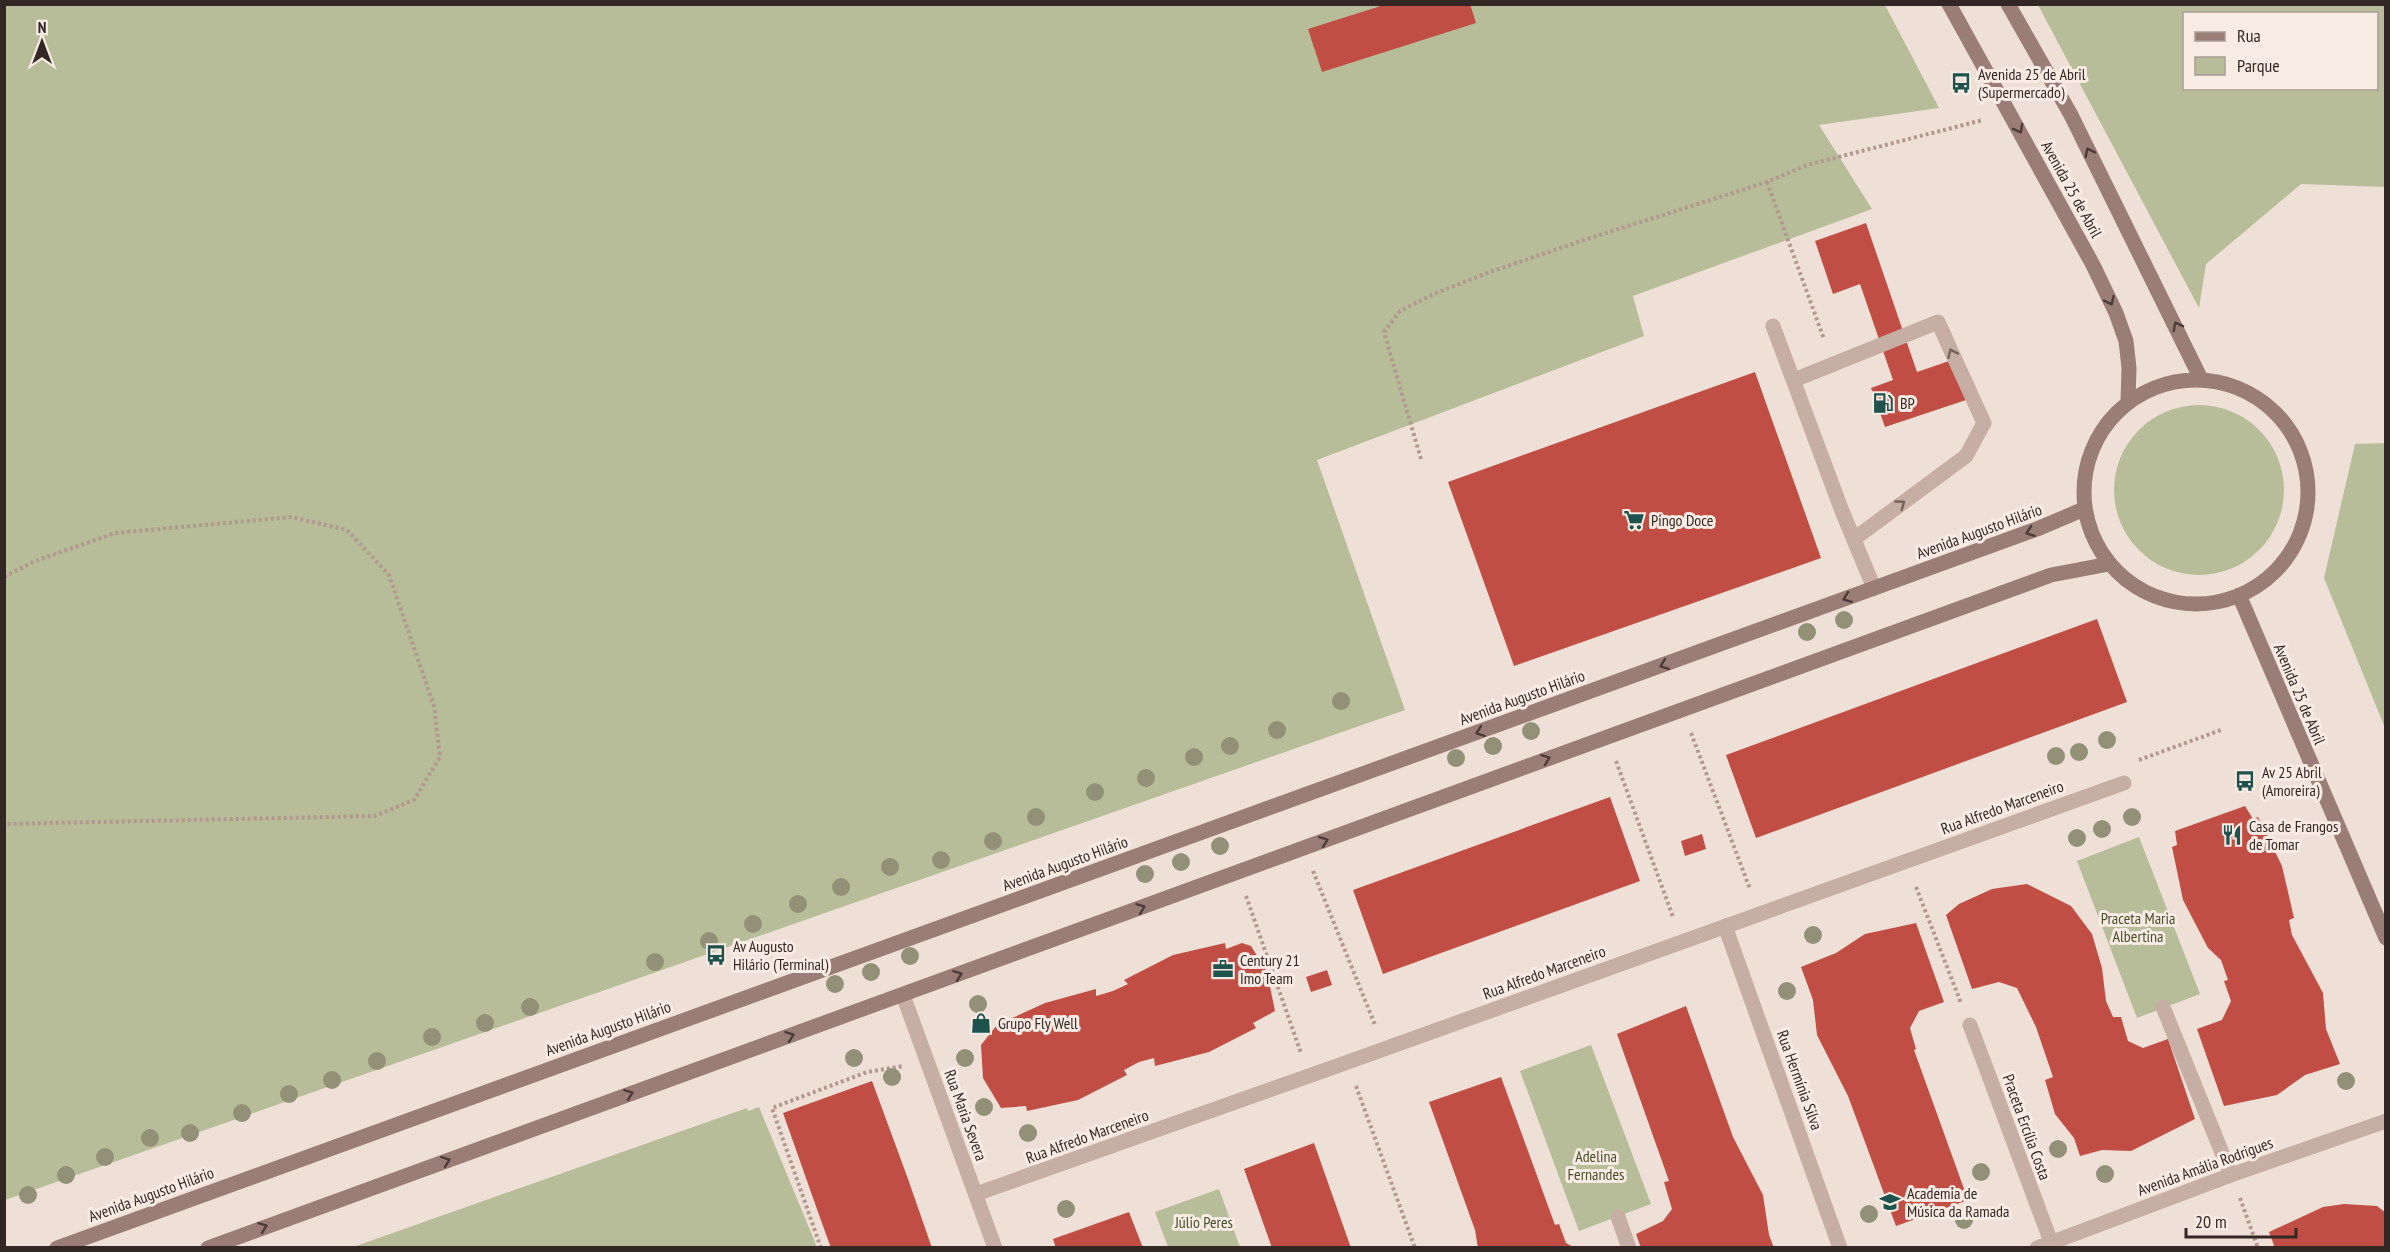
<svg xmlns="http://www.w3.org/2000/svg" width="2390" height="1252" viewBox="0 0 2390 1252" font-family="'PT Sans Narrow',sans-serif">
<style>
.green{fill:#b7bd98;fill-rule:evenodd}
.building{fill:#c14e44}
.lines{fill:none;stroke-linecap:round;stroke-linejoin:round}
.path{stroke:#b2988f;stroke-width:4;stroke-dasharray:3 3;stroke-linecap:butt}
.lane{stroke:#c7aea4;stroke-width:15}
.street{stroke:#c7aea4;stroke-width:15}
.secondary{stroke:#9a7d76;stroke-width:15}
.tree{fill:#939078}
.oneway{stroke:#4c3c39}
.oneway2{stroke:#75645e}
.labels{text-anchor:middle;stroke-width:6;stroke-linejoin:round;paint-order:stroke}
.poi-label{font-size:16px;fill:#322725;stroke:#f8ebe3;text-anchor:start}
.street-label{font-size:16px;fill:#322725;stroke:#f8ebe3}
.park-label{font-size:16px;fill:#484f2a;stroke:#f8ebe3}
</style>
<rect width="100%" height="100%" fill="#efe0d7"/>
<path class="green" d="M 4,5 L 1885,5 L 1939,108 L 1819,125 L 1872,209 L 1633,296 L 1644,336 L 1317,460 L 1405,710 L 5,1200 Z
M 2038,5 L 2385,5 L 2385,187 L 2301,184 L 2206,264 L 2199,308 ZM 2184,14 L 2376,14 L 2376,88 L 2184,88 Z
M2114 490a85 85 0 1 1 170 0a85 85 0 1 1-170 0Z
M 2385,443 L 2386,443 L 2385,728 L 2324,578 L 2355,444 Z
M 2139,837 L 2200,994 L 2137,1018 L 2077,861 Z
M 1591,1045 L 1651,1204 L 1579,1231 L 1520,1071 Z
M 759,1107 L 817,1247 L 353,1247 L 747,1108 L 748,1111 Z
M 1219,1189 L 1240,1247 L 1168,1247 L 1155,1212 Z"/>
<path class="building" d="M 1387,4 L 1470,4 L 1476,23 L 1322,72 L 1308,29 Z
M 1866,223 L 1917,372 L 1955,359 L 1969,399 L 1885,427 L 1871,388 L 1893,380 L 1860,284 L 1833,294 L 1815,241 Z
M 1755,372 L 1821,558 L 1514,666 L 1448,482 Z
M 2097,619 L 2127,702 L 1756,838 L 1726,755 Z
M 1610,797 L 1640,881 L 1383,974 L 1353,890 Z
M 2245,806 L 2253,819 L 2258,817 L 2282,866 L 2294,918 L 2289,920 L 2292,935 L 2323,993 L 2326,1029 L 2340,1064 L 2305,1075 L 2277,1095 L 2224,1106 L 2197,1029 L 2222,1020 L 2231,1001 L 2224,981 L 2228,980 L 2221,960 L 2208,948 L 2183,900 L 2172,847 L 2177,845 L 2175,831 Z
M 1702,834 L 1706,849 L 1685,856 L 1681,841 Z
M 2027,884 L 2071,906 L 2092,934 L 2102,968 L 2106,1001 L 2113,1017 L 2121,1017 L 2128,1041 L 2143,1048 L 2168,1039 L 2195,1119 L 2131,1151 L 2102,1150 L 2080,1156 L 2074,1138 L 2055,1114 L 2045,1080 L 2053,1077 L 2036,1027 L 2017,988 L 1999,982 L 1972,989 L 1946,915 L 1959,904 L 1992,889 Z
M 1916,923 L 1944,1002 L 1919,1011 L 1910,1028 L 1916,1049 L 1914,1050 L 1968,1200 L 1896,1226 L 1848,1096 L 1817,1035 L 1813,1000 L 1801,967 L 1836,953 L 1865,934 Z
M 1225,943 L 1226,949 L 1242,943 L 1251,946 L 1267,972 L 1275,1011 L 1253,1023 L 1256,1028 L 1209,1052 L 1155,1066 L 1154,1058 L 1139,1062 L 1124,1070 L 1127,1075 L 1078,1100 L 1027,1111 L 1026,1106 L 1001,1108 L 983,1078 L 981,1045 L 997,1025 L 1045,1003 L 1096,989 L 1096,996 L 1113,991 L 1128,984 L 1124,980 L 1173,955 Z
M 1327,970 L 1332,985 L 1311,992 L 1306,977 Z
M 1686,1006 L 1733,1137 L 1763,1195 L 1769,1235 L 1774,1248 L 1641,1248 L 1636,1234 L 1663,1221 L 1672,1209 L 1664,1182 L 1669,1181 L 1617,1034 Z
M 1501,1077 L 1555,1225 L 1559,1224 L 1566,1243 L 1575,1248 L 1478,1248 L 1475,1230 L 1429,1102 Z
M 872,1081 L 908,1179 L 932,1248 L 831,1248 L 818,1212 L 783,1113 Z
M 1314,1143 L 1351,1248 L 1272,1248 L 1244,1169 Z
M 2344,1204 L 2377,1206 L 2386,1213 L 2386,1248 L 2275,1248 L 2269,1232 L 2323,1207 Z
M 1129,1212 L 1143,1248 L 1056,1248 L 1053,1239 Z"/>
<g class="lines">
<path class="path" d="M 1767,182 L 1824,339
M 1421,459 L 1384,332 L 1400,311 L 1436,293 L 1490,272 L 1584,240 L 1767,182 L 1807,165 L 1983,120
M 4,577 L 35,561 L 115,533 L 291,517 L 347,530 L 389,575 L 434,706 L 440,757 L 414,800 L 375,816 L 4,824
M 1691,733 L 1750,889
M 2139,760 L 2221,730
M 1616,761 L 1673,917
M 1313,871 L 1375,1025
M 1916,887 L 1961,1003
M 1246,896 L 1301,1053
M 1356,1086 L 1415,1248
M 2240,1198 L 2258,1248
M 821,1248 L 772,1108 L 867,1072 L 903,1066"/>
<path class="lane" d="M 1773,326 L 1842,511 L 1874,588
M 1794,380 L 1938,322 L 1984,423 L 1966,456 L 1854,539"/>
<path class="street" d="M 1725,926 L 1840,1248
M 903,995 L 995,1248
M 2163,1007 L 2231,1175
M 1970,1025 L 2051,1242
M 976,1194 L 1348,1062 L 2124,783
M 1618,1217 L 1629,1248
M 2037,1248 L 2231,1175 L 2386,1121"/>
<path class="secondary" d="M 1949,4 L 2093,265 L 2116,313 L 2126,341 L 2129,368 L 2128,401
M 2008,4 L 2071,115 L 2201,379
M2084 492a112 112 0 1 1 224 0a112 112 0 1 1-224 0Z
M 2239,595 L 2386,938
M 57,1248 L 2037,529 L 2084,509
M 208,1248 L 2051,575 L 2109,564"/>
</g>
<g class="tree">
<circle cx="1844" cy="620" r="9"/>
<circle cx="1807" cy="632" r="9"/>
<circle cx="1341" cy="701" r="9"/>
<circle cx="1277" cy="730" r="9"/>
<circle cx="1531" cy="731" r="9"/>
<circle cx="2107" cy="740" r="9"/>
<circle cx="1230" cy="746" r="9"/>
<circle cx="1493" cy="746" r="9"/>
<circle cx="2079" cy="752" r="9"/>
<circle cx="2056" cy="756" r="9"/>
<circle cx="1194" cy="757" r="9"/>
<circle cx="1456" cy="758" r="9"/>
<circle cx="1146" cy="778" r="9"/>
<circle cx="1095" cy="792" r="9"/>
<circle cx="1036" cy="817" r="9"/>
<circle cx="2132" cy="817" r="9"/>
<circle cx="2102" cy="829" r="9"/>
<circle cx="2077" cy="838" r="9"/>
<circle cx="993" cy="841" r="9"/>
<circle cx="1220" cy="846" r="9"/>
<circle cx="941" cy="860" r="9"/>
<circle cx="1181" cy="862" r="9"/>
<circle cx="890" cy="867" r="9"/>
<circle cx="1145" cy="874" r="9"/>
<circle cx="841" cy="887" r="9"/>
<circle cx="798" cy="904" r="9"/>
<circle cx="753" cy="924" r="9"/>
<circle cx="1813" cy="935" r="9"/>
<circle cx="709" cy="941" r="9"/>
<circle cx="910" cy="956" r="9"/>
<circle cx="655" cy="962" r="9"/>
<circle cx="871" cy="972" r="9"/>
<circle cx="835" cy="984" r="9"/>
<circle cx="1787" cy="991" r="9"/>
<circle cx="978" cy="1004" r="9"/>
<circle cx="530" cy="1007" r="9"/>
<circle cx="485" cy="1023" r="9"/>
<circle cx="432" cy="1037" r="9"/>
<circle cx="854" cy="1058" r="9"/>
<circle cx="965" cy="1058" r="9"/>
<circle cx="377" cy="1061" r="9"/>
<circle cx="892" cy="1077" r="9"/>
<circle cx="332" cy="1080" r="9"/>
<circle cx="2346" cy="1081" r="9"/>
<circle cx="289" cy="1094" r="9"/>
<circle cx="984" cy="1107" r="9"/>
<circle cx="242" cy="1113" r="9"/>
<circle cx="190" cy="1133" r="9"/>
<circle cx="1028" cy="1133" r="9"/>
<circle cx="150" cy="1138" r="9"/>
<circle cx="2058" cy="1149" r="9"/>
<circle cx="105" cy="1157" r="9"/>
<circle cx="1981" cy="1172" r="9"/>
<circle cx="2105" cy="1174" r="9"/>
<circle cx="66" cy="1175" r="9"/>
<circle cx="28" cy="1195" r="9"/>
<circle cx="1066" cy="1209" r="9"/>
<circle cx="1869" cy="1214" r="9"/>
<circle cx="1964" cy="1220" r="9"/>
</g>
<defs><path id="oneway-chevron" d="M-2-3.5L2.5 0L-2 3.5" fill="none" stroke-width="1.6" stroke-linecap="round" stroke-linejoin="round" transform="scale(1.5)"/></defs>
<g class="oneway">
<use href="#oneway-chevron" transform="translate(2019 129) rotate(61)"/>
<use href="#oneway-chevron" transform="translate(2089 152) rotate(-117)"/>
<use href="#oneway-chevron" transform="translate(2110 301) rotate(65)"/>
<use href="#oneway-chevron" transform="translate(2177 326) rotate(-118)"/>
<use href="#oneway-chevron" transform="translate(2030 532) rotate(160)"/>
<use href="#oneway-chevron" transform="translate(1847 598) rotate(160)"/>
<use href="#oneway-chevron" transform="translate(1664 665) rotate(160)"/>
<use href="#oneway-chevron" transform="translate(1480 732) rotate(160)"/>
<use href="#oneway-chevron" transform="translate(1546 759) rotate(-20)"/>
<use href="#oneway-chevron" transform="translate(1324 841) rotate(-20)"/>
<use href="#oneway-chevron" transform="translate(1141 908) rotate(-20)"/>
<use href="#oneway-chevron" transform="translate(958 975) rotate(-20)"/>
<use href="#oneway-chevron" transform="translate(790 1036) rotate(-20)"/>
<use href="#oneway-chevron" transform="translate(629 1094) rotate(-20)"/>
<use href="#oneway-chevron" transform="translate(446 1161) rotate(-20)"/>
<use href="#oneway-chevron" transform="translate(263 1227) rotate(-20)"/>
</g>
<g class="oneway2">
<use href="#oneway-chevron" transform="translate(1952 353) rotate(-114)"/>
<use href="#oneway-chevron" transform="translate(1901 504) rotate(-36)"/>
</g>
<defs>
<g id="bus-bare" transform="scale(1.62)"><path d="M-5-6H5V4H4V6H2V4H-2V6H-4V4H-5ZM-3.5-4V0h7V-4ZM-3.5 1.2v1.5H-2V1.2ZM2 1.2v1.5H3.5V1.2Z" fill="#1d524d" stroke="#f8ebe3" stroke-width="2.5" paint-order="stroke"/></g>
<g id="fuel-bare" transform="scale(1.62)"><path d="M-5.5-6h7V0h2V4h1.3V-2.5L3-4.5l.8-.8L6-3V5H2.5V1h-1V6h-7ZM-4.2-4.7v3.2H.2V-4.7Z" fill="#1d524d" stroke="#f8ebe3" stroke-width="2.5" paint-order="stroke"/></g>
<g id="supermarket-bare" transform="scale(1.62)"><path d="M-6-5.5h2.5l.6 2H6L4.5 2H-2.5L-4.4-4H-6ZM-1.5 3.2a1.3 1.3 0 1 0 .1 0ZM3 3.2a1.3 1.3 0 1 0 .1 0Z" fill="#1d524d" stroke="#f8ebe3" stroke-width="2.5" paint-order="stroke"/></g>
<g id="restaurant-bare" transform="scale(1.62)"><path d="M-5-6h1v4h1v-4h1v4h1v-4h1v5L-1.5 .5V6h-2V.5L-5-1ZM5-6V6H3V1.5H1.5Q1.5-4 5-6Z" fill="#1d524d" stroke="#f8ebe3" stroke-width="2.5" paint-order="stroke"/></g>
<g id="office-bare" transform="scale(1.62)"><path d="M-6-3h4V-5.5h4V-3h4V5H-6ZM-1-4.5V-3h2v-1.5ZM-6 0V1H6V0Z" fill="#1d524d" stroke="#f8ebe3" stroke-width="2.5" paint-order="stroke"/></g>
<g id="shop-bare" transform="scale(1.62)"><path d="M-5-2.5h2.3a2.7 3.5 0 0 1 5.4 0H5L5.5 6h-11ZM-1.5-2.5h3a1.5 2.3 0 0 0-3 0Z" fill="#1d524d" stroke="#f8ebe3" stroke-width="2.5" paint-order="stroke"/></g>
<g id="school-bare" transform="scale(1.62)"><path d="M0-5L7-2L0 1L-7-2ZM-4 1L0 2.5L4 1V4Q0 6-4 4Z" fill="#1d524d" stroke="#f8ebe3" stroke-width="2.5" paint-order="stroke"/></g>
</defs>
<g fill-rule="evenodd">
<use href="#bus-bare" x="1961" y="83"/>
<use href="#fuel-bare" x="1883" y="403"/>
<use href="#supermarket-bare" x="1634" y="520"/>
<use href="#bus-bare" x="2245" y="781"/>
<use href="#restaurant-bare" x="2232" y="835"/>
<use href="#bus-bare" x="716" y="955"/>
<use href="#office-bare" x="1223" y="969"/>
<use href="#shop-bare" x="981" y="1023"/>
<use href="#school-bare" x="1890" y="1202"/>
</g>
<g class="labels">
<g class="poi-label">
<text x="1978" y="80">Avenida 25 de Abril<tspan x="1978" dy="18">(Supermercado)</tspan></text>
<text x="1900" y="409">BP</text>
<text x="1651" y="526">Pingo Doce</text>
<text x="2262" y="778">Av 25 Abril<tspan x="2262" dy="18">(Amoreira)</tspan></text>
<text x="2249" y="832">Casa de Frangos<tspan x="2249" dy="18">de Tomar</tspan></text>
<text x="733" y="952">Av Augusto<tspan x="733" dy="18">Hilário (Terminal)</tspan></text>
<text x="1240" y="966">Century 21<tspan x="1240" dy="18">Imo Team</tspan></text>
<text x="998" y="1029">Grupo Fly Well</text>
<text x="1907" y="1199">Academia de<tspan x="1907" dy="18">Música da Ramada</tspan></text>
</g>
<g class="street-label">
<text transform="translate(2072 189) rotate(61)" y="6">Avenida 25 de Abril</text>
<text transform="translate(1979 531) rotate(-20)" y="6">Avenida Augusto Hilário</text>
<text transform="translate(2300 694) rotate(67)" y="6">Avenida 25 de Abril</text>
<text transform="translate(1522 697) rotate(-20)" y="6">Avenida Augusto Hilário</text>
<text transform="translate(2002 807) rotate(-20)" y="6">Rua Alfredo Marceneiro</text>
<text transform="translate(1065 863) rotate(-20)" y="6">Avenida Augusto Hilário</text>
<text transform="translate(1544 972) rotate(-20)" y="6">Rua Alfredo Marceneiro</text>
<text transform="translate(608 1028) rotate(-20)" y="6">Avenida Augusto Hilário</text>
<text transform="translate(1800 1080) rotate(70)" y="6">Rua Hermínia Silva</text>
<text transform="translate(966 1115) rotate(70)" y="6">Rua Maria Severa</text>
<text transform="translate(2027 1127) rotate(70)" y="6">Praceta Ercília Costa</text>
<text transform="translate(1087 1136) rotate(-20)" y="6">Rua Alfredo Marceneiro</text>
<text transform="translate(2205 1166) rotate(-20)" y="6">Avenida Amália Rodrigues</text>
<text transform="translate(151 1194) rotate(-20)" y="6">Avenida Augusto Hilário</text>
</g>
<g class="park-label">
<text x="2138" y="924">Praceta Maria<tspan x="2138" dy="18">Albertina</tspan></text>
<text x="1596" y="1162">Adelina<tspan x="1596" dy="18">Fernandes</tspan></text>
<text x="1204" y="1228">Júlio Peres</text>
</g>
</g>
<rect width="2390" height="1252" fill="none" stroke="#322725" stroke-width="12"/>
<rect x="2183" y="12" width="195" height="78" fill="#f8ebe3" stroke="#a99d97" stroke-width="1.5"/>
<rect x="2195" y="32" width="30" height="9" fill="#9a7d76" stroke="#a99d97" stroke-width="1.5"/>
<text x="2237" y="42" font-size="18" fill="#322725">Rua</text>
<rect x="2195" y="57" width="30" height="18" fill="#b7bd98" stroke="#a99d97" stroke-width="1.5"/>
<text x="2237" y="72" font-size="18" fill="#322725">Parque</text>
<g transform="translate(42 42)" stroke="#f8ebe3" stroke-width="4.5" paint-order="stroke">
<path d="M0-4.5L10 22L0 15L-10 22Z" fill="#322725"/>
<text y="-9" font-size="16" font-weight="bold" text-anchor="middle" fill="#322725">N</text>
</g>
<path d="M2186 1228v9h110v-9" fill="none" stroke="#322725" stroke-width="3"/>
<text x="2195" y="1228" font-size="18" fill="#322725" stroke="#f8ebe3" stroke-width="4.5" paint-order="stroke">20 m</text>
</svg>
